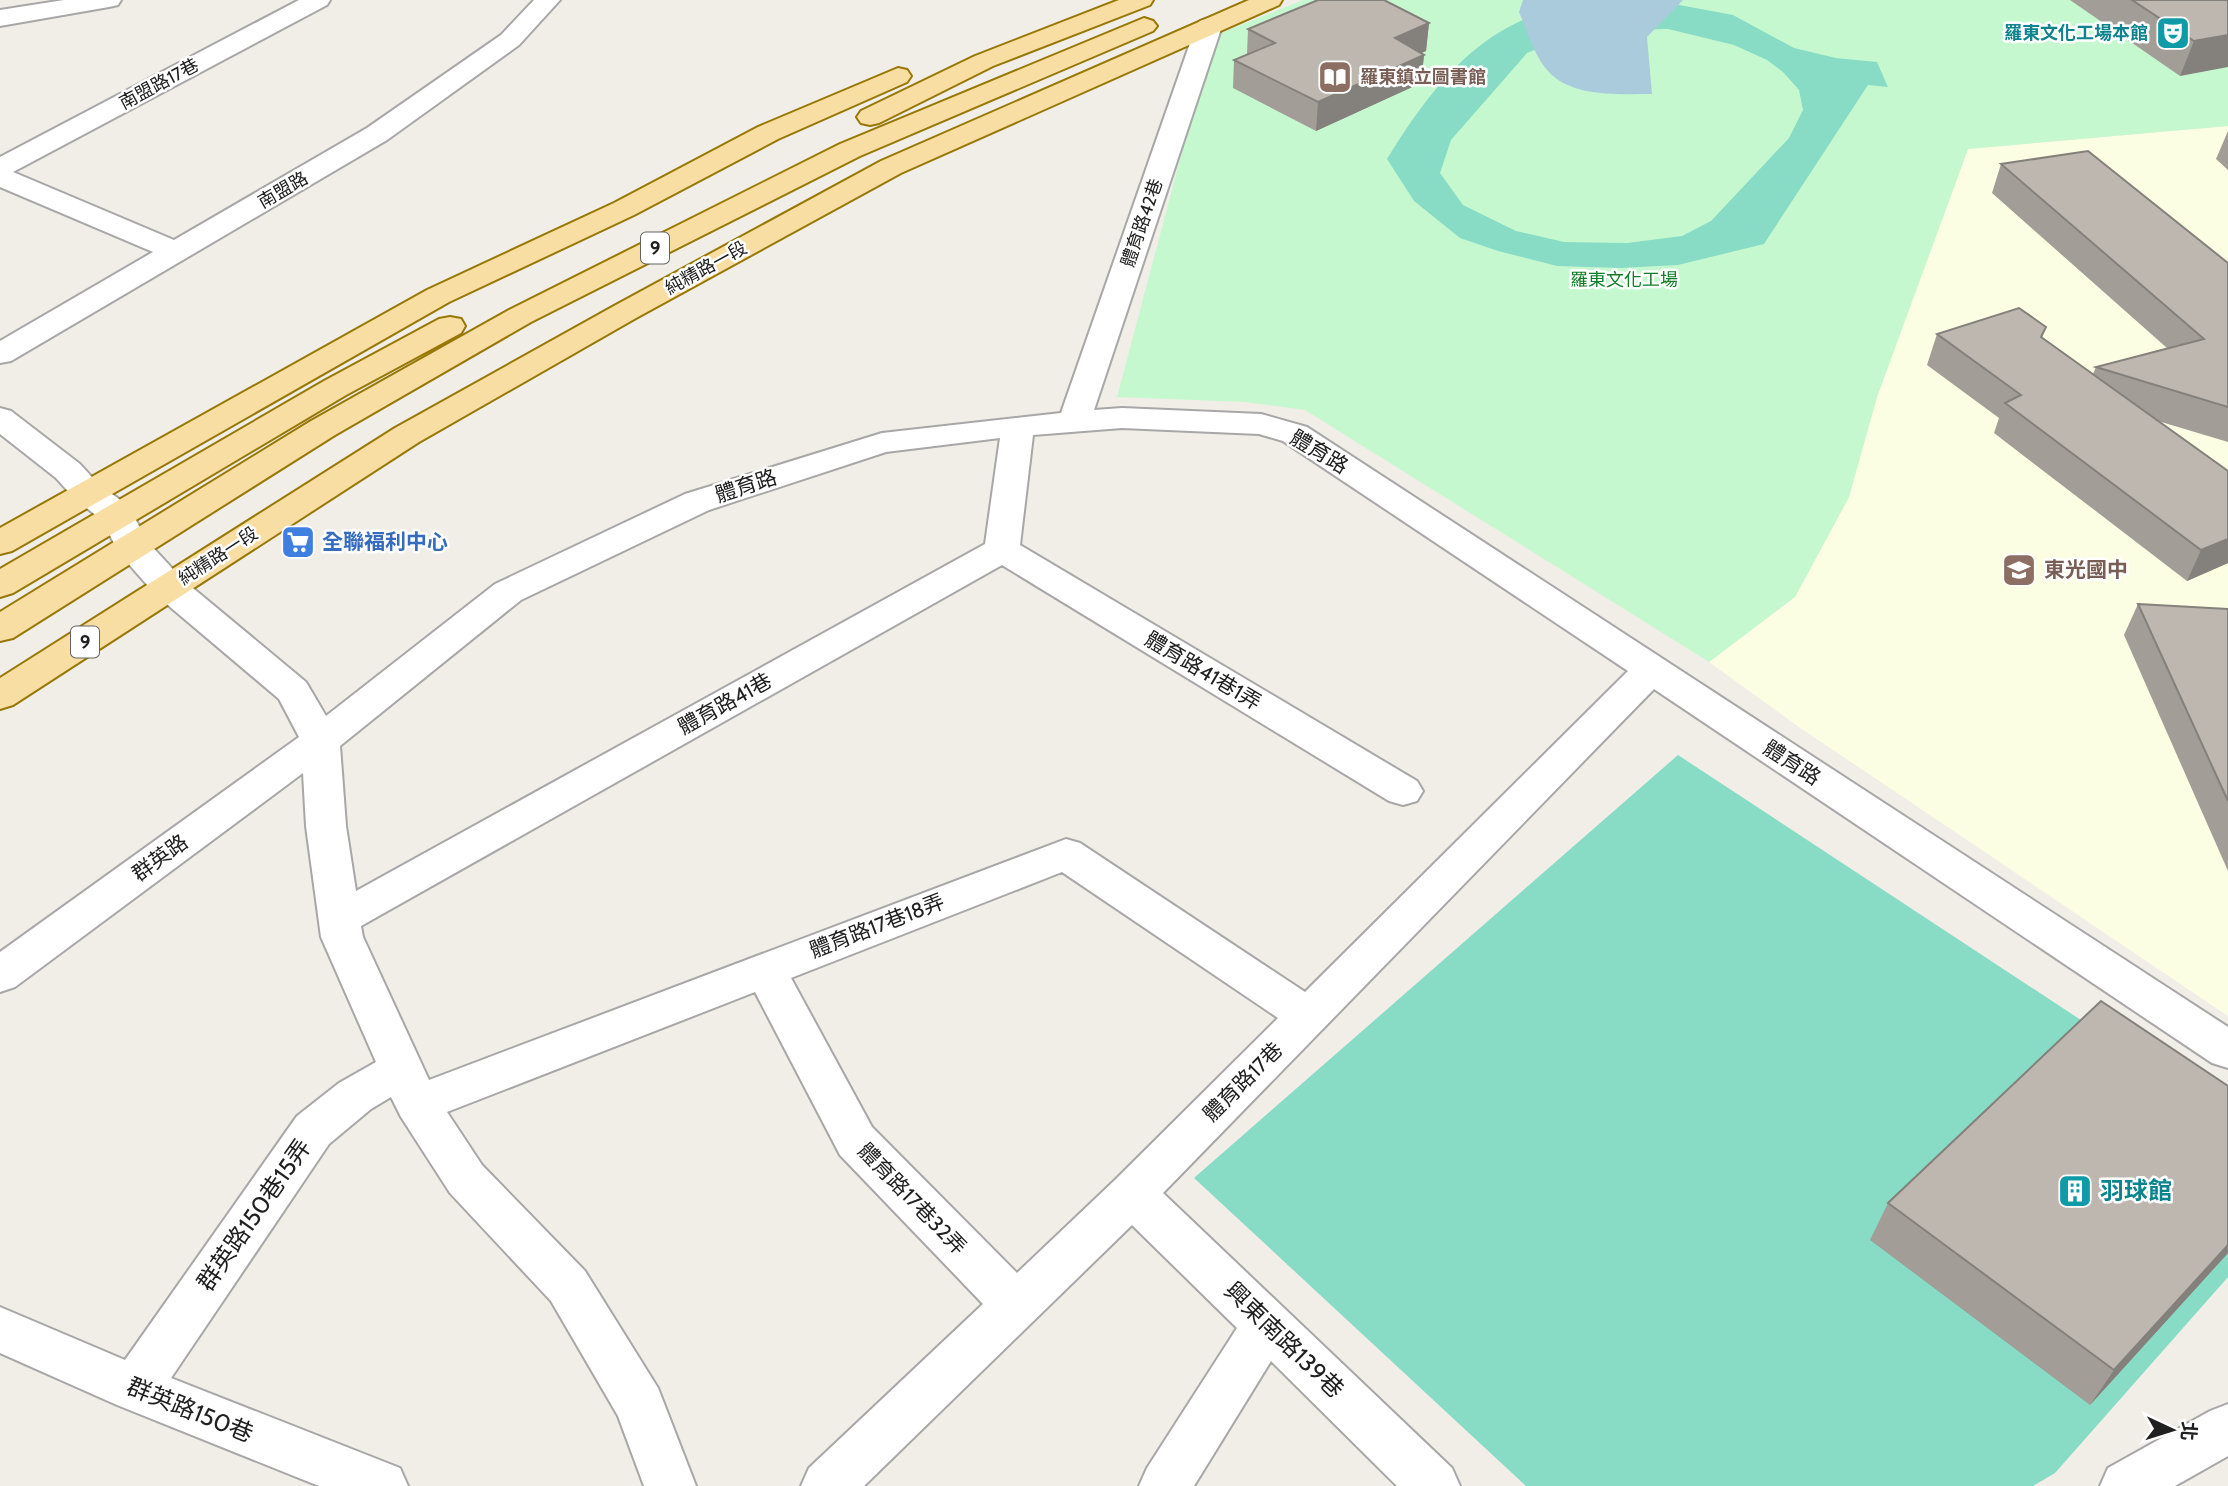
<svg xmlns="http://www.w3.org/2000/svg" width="2228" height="1486" viewBox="0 0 2228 1486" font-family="Cabin,'Noto Sans TC',sans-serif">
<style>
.education{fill:#fbfee2}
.park{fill:#c6f8d0}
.pitch{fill:#88dcc5;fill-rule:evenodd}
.water{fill:#a9cbdc}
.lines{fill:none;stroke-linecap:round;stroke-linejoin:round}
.minor-casing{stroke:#a7a7a7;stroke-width:4}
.major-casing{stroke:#977705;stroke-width:4}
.minor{fill:#fff;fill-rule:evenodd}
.major{fill:#f9dea4;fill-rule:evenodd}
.wall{fill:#a39d97}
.shaded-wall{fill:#84807b}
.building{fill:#bdb7b0;stroke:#84807b;stroke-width:2}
.labels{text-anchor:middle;stroke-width:5;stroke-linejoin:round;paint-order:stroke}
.far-culture-label{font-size:18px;font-weight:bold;fill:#0d838f;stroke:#fff;text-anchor:end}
.far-education-label{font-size:18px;font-weight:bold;fill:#785e54;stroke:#fff;text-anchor:start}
.far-street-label{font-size:18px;fill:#202020;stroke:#fff}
.far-park-label{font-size:18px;fill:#0f7d25;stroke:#fff}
.shield{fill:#fff;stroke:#636363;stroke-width:2}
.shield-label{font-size:19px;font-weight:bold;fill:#202020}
.street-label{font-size:21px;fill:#202020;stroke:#fff}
.shop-label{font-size:21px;font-weight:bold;fill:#366cbe;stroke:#fff;text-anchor:start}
.education-label{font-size:21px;font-weight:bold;fill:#785e54;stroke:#fff;text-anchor:start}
.near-culture-label{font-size:24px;font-weight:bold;fill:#0d838f;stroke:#fff;text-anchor:start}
.near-street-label{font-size:24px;fill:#202020;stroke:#fff}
</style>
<rect width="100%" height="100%" fill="#f0eee7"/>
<path class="education" d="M 2228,126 L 2228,1016 L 1799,727 L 1709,662 L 1795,597 L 1849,497 L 1877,397 L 1968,149 Z"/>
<path class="park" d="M 1303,0 L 2228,0 L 2228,126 L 1968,149 L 1877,397 L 1849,497 L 1795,597 L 1709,662 L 1305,410 L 1245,402 L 1117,397 L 1199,88 L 1221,33 Z"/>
<path class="pitch" d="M 1658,1 L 1733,15 L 1794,48 L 1836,58 L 1877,62 L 1888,87 L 1868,85 L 1764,244 L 1678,265 L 1621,268 L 1557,266 L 1498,251 L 1460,238 L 1414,201 L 1387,159 C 1425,97 1475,28 1551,11 C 1585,3 1623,4 1658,1 ZM 1668,29 L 1734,45 L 1767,60 L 1783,72 L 1799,90 L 1803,110 L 1789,138 L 1711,221 L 1682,236 L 1627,243 L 1564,242 L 1516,231 L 1463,205 L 1440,173 L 1451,140 L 1527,53 L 1559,40 L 1596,31 Z
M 1678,755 L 2090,1026 L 2228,1124 L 2228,1277 L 2055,1473 L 2033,1486 L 1526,1486 L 1194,1178 Z"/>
<path class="water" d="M 1523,0 L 1683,0 L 1647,37 L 1652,94 C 1619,94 1572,98 1548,71 C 1534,56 1527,30 1519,12 Z"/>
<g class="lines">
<g class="minor-casing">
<path id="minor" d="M 64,0 L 121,0 L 118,5 L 109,7 L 0,26 L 0,10 Z
M 299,0 L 330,0 L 327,5 L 13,172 L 174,240 L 367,128 L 501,35 L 534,0 L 560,0 L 519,45 L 387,140 L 11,361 L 0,363 L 0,341 L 153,252 L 0,187 L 0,157 Z
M 1209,18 L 1218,21 L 1222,26 L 1094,410 L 1122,408 L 1261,414 L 1307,427 L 2228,1027 L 2228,1068 L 2212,1063 L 1654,689 L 1163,1193 L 1452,1468 L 1460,1486 L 1397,1486 L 1271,1361 L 1194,1486 L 1139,1486 L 1147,1468 L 1237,1328 L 1132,1225 L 864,1486 L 801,1486 L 809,1468 L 983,1304 L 840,1155 L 755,992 L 447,1112 L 482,1165 L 585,1271 L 658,1388 L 696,1486 L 644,1486 L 618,1416 L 551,1301 L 450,1193 L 401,1117 L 391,1097 L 371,1109 L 329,1144 L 171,1378 L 400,1468 L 408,1486 L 319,1486 L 117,1405 L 0,1353 L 0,1307 L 125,1360 L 297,1116 L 339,1083 L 376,1062 L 321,937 L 306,826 L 303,773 L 15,987 L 0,992 L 0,952 L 299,737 L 279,699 L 156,595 L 119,553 L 102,520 L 75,499 L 56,478 L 0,434 L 0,408 L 11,411 L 80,464 L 99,485 L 129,506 L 146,540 L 182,579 L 306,682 L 326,716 L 495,584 L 685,494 L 882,433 L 1061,413 L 1196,26 L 1200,21 ZM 1122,428 L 1259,434 L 1283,441 L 1628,671 L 1305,992 L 1080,843 L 1066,839 L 429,1080 L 363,937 L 361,926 L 1002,565 L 1389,801 L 1403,805 L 1417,801 L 1423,791 L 1417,781 L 1020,545 L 1033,435 ZM 1000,438 L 985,544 L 356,891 L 346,826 L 340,746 L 521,600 L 709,510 L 886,452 ZM 1062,872 L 1278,1018 L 1115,1180 L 1017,1273 L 872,1127 L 791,978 Z
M 2228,1404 L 2228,1456 L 2175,1486 L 2100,1486 L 2108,1468 L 2210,1411 Z"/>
</g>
<g class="major-casing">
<path id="major" d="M 1119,0 L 1153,0 L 1150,5 L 993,66 L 879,123 L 870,125 L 861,123 L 857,117 L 861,111 L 975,56 Z
M 1249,0 L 1282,0 L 1279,5 L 901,173 L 636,318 L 419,442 L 13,705 L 0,709 L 0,678 L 395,428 L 614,306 L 881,161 Z
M 1144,18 L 1153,21 L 1157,26 L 1153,31 L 860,156 L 531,322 L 335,435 L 13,638 L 0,641 L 0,612 L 311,421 L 509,310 L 840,144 Z
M 898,68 L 907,70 L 911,76 L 907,82 L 778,139 L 634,215 L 449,302 L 12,551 L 0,554 L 0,528 L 427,290 L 614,203 L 758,127 Z
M 450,317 L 461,319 L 465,326 L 461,333 L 346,395 L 13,593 L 0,597 L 0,569 L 324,381 L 439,319 Z"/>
</g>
<use href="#minor" class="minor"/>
<use href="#major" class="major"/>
</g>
<path class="wall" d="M 2070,0 L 2228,0 L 2180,76 Z
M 1429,23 L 1426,51 L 1421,53 L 1424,55 L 1421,83 L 1316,131 L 1233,88 L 1234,60 L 1247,54 L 1248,29 Z
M 2228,131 L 2228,170 L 2216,159 Z
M 2001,164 L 2228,263 L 2228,442 L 2158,421 L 2228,563 L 2187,581 L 1994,433 L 1999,418 L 1927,365 L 1937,334 L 2046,327 L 2042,337 L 2093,374 L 2096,367 L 2167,348 L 1992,193 Z
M 2138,604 L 2228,609 L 2228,871 L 2124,635 Z
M 1888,1203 L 2228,1253 L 2090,1405 L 1870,1240 Z"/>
<path class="shaded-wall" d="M 1429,23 L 1426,51 L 1392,66 L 1395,38 Z
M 2228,35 L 2228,67 L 2180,76 L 2194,41 Z
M 1424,55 L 1421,83 L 1316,131 L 1318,102 Z
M 2228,539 L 2228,563 L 2187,581 L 2201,550 Z
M 2228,1245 L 2228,1253 L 2090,1405 L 2114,1370 Z"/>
<path class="building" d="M 1318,0 L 1384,0 L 1429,23 L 1395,38 L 1424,55 L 1318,102 L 1234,60 L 1275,43 L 1248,29 Z
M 2132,0 L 2228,0 L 2228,35 L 2194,41 Z
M 2088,151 L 2228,263 L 2228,407 L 2096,367 L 2204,339 L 2001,164 Z
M 2019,308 L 2046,327 L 2041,337 L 2228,471 L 2228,539 L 2201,550 L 2005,403 L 2021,395 L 1937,334 Z
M 2138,604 L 2228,609 L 2228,801 Z
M 2101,1001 L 2228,1086 L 2228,1245 L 2114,1370 L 1888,1203 Z"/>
<defs>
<g id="theatre-square" transform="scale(1.75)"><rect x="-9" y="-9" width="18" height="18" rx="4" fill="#0f9aa8" stroke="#fff"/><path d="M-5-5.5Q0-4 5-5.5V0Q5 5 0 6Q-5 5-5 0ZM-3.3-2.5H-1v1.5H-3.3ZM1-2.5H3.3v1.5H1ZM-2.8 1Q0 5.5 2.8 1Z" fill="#fff"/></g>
<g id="library-square" transform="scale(1.75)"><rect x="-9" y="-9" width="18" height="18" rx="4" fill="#8d6e63" stroke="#fff"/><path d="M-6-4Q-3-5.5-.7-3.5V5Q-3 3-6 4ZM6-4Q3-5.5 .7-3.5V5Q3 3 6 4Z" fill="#fff"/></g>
<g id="supermarket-square" transform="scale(1.75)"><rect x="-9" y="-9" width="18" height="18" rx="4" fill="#3f7fe0" stroke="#fff"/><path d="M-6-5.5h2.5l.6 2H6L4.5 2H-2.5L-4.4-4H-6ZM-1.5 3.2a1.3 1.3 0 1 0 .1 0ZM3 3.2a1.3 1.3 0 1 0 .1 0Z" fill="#fff"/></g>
<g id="school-square" transform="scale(1.75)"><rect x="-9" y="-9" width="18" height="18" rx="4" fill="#8d6e63" stroke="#fff"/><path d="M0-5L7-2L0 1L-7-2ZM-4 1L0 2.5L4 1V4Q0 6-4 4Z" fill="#fff"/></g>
<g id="building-square" transform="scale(1.75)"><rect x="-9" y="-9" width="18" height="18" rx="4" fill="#0f9aa8" stroke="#fff"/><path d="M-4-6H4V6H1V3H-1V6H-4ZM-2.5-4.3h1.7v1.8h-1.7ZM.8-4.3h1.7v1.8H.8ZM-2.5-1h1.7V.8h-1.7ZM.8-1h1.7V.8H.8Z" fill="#fff"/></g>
</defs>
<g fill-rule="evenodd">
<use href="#theatre-square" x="2173" y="33"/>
<use href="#library-square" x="1335" y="77"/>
<use href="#supermarket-square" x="298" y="542"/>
<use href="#school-square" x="2019" y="570"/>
<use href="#building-square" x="2075" y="1191"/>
</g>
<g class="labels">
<g class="far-culture-label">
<text x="2148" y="39">羅東文化工場本館</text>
</g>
<g class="far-education-label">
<text x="1360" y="83">羅東鎮立圖書館</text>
</g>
<g class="far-street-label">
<text transform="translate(159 84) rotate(-28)" y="6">南盟路17巷</text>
<text transform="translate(283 190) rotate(-30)" y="6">南盟路</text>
<text transform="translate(1142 223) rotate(-71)" y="6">體育路42巷</text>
<text transform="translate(706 268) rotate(-29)" y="6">純精路一段</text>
<text transform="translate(218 556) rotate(-33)" y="6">純精路一段</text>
</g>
<g class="far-park-label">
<text x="1624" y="286">羅東文化工場</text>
</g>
<g class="shield">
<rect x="641" y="232.5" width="28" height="31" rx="5"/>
<rect x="71" y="626.5" width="28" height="31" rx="5"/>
</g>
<g class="shield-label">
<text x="655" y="255">9</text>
<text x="85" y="649">9</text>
</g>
<g class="street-label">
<text transform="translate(1319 452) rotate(31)" y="7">體育路</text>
<text transform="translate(746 486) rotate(-18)" y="7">體育路</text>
<text transform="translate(1203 671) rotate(31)" y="7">體育路41巷1弄</text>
<text transform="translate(725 704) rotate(-29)" y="7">體育路41巷</text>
<text transform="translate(1792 763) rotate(33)" y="7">體育路</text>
<text transform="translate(160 858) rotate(-36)" y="7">群英路</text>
<text transform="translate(877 926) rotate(-21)" y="7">體育路17巷18弄</text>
<text transform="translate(1243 1082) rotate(-45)" y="7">體育路17巷</text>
<text transform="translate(912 1199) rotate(46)" y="7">體育路17巷32弄</text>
</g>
<g class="shop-label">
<text x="322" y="549">全聯福利中心</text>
</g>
<g class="education-label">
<text x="2044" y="577">東光國中</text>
</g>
<g class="near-culture-label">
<text x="2100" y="1199">羽球館</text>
</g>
<g class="near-street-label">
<text transform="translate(254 1215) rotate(-55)" y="8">群英路150巷15弄</text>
<text transform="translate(1284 1340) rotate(44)" y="8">興東南路139巷</text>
<text transform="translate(190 1410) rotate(22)" y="8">群英路150巷</text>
</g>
</g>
<g transform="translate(2172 1430) rotate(94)" stroke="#ffffff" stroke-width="5" paint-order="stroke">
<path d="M0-5L12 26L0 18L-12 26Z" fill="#202020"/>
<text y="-10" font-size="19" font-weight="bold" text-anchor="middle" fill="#202020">北</text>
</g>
</svg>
